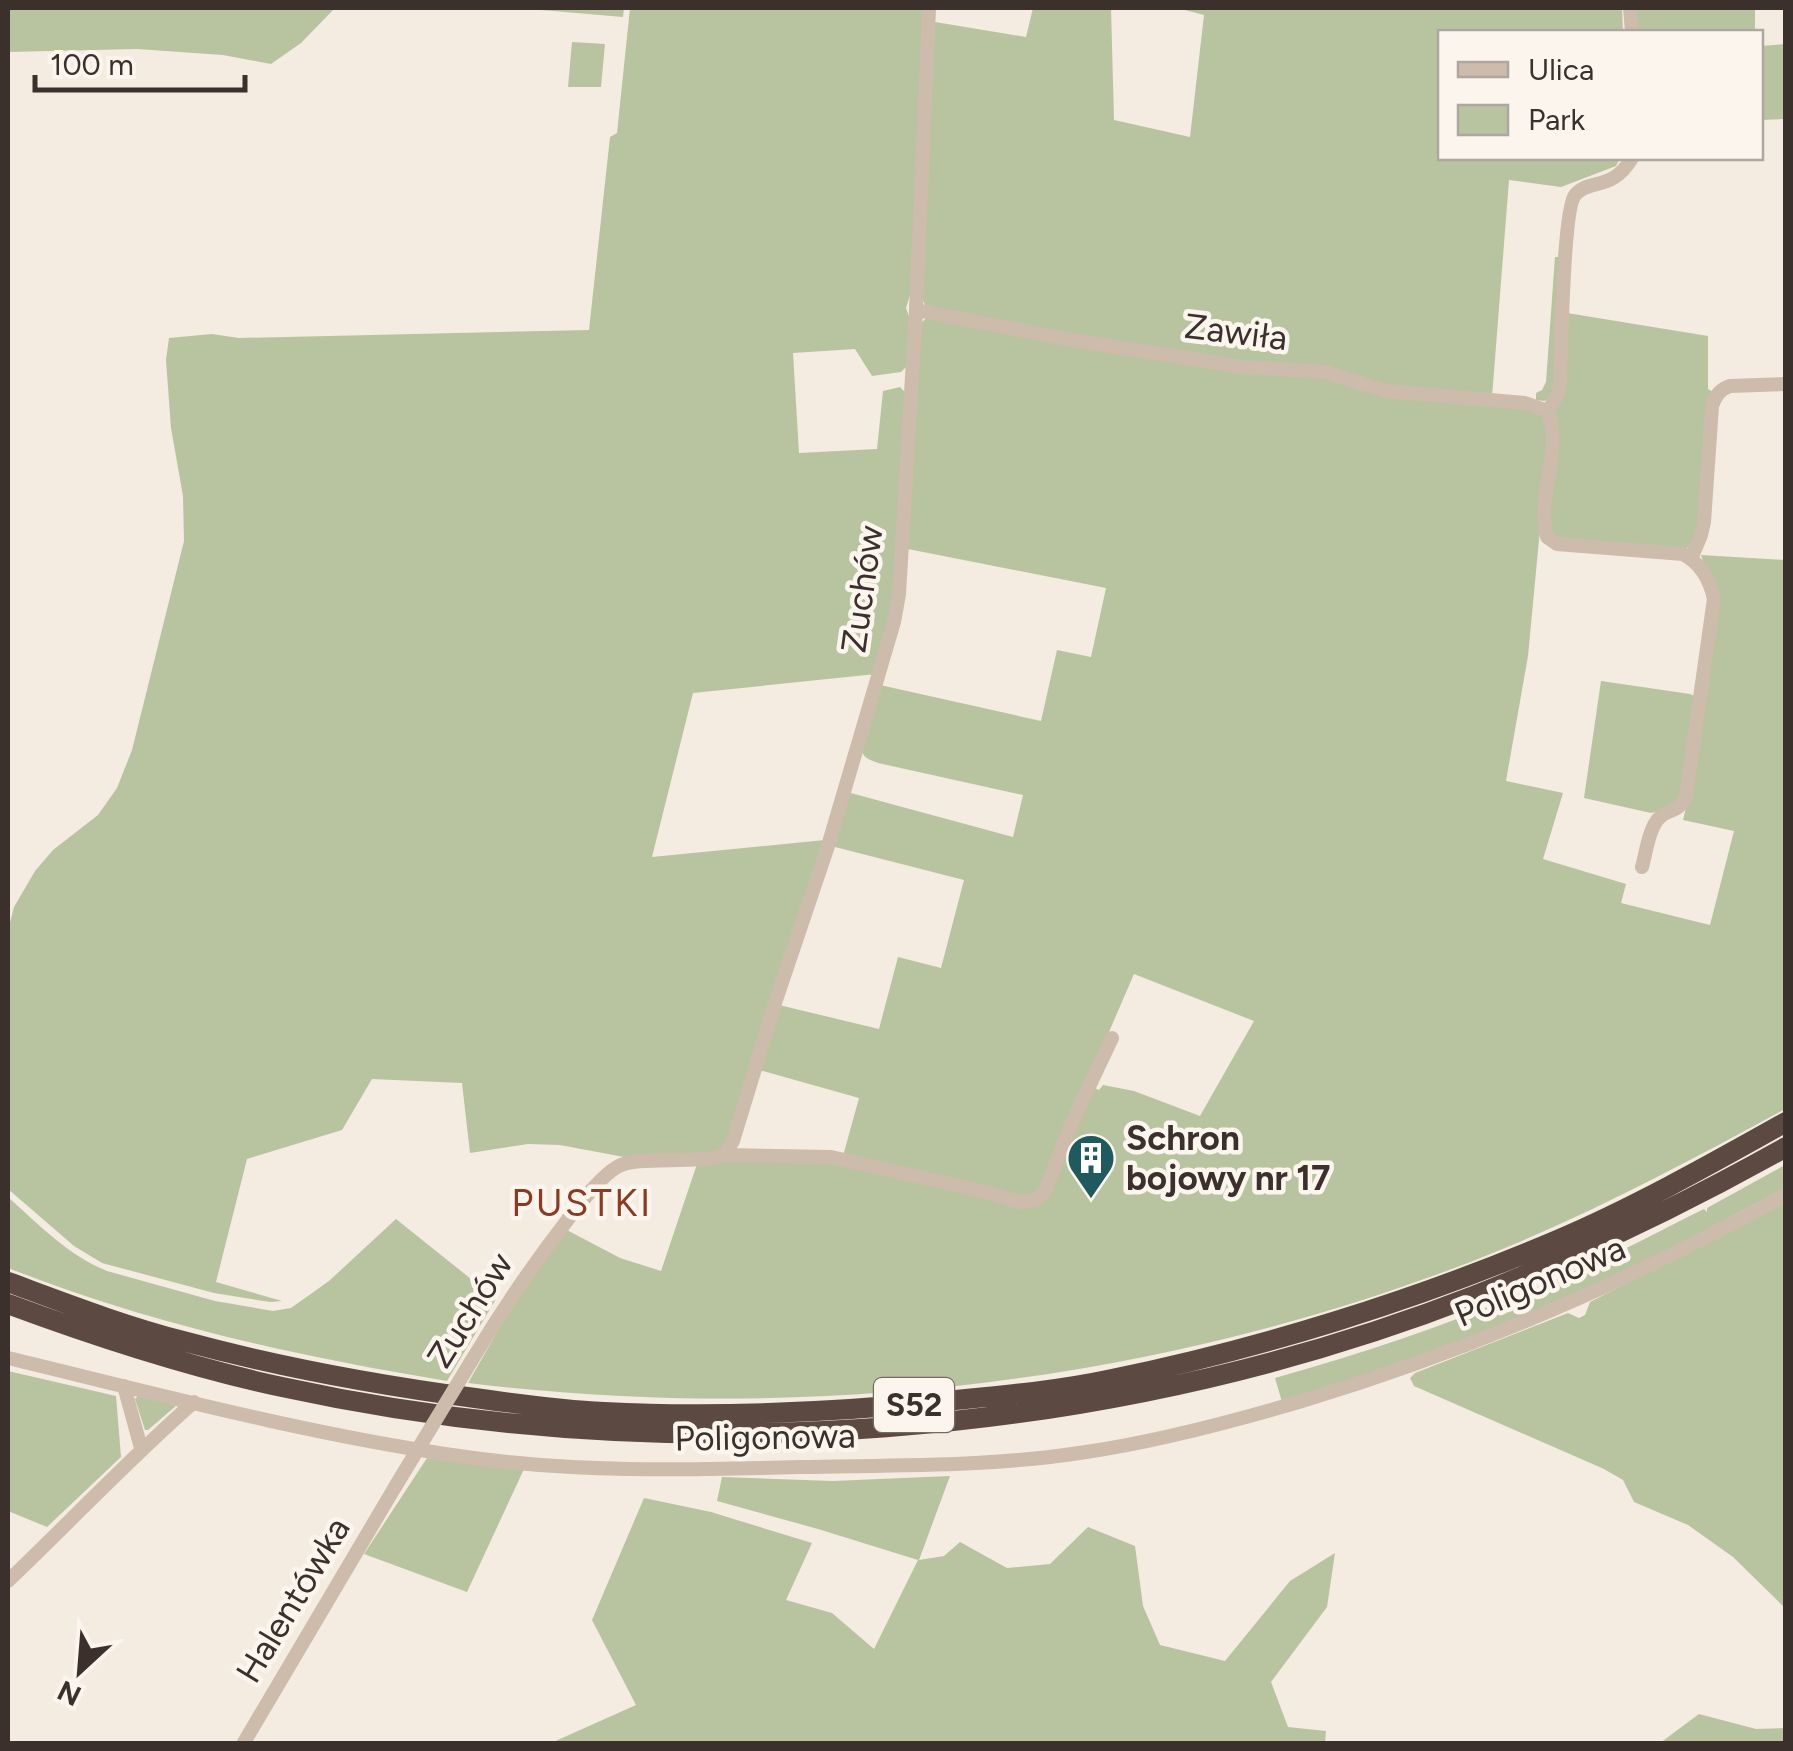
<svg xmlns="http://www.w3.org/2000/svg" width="1793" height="1751" viewBox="0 0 1793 1751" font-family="Figtree,sans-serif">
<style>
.green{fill:#b8c4a0}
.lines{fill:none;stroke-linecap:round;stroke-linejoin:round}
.minor{stroke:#cdbbac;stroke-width:14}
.highway{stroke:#5c4a42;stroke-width:20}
.minor-bridge{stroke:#cdbbac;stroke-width:14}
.labels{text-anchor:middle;stroke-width:9;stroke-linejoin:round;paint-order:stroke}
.shield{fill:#fbf5ee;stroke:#756b66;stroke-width:2.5}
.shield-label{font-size:32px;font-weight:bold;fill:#3b302b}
.street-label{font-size:35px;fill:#3b302b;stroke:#fbf5ee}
.poi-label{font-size:35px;font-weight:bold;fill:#3b302b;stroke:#fbf5ee;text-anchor:start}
.neighbourhood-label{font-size:38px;letter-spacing:2.5px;fill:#8c3b22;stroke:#fbf5ee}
</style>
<rect width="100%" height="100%" fill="#f4ebe1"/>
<path class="green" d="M 8,8 L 335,8 L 301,43 L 271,64 L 223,55 L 137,49 L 8,52 Z
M 518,8 L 624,8 L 623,17 Z
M 630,8 L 924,8 L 910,295 L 906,308 L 910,319 L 907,366 L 901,372 L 872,376 L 855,349 L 793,353 L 799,453 L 877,449 L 883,391 L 900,387 L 905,392 L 895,596 C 885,617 889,628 884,648 C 882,657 879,665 876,674 L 693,693 L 652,857 L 825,840 L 729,1140 L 714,1155 L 624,1157 L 560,1145 L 528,1144 L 470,1153 L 462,1083 L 372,1079 L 342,1130 L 247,1159 L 216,1282 L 282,1301 L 270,1302 L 214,1293 L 102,1263 L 74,1246 L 8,1189 L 8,930 L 14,907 L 35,871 L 53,850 L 98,815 L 117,788 L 132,750 L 184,541 L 183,496 L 171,428 L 166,360 L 169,338 L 212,334 L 239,338 L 589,330 L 610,137 L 617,133 Z
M 1033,8 L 1111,8 L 1114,120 L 1190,137 L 1204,15 L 1177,8 L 1622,8 L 1623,32 L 1440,32 L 1440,158 L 1620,158 L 1616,166 L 1561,187 L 1509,180 L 1492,397 L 1388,388 L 1270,366 L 1061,335 L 925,305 L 921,296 L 935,22 L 1026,37 Z
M 1635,8 L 1755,8 L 1755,32 L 1636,32 Z
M 572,42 L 605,44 L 601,87 L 568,87 Z
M 1785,44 L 1785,119 L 1761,120 L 1761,46 Z
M 1555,257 L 1561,257 L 1557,383 L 1551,399 L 1544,401 L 1536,400 L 1536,393 L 1542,390 L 1546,382 Z
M 1567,313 L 1708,336 L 1708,389 L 1713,392 L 1701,522 L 1691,547 L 1686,548 L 1563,540 L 1552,533 L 1548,521 L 1555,408 Z
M 933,317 L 1060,342 L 1242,370 L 1324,375 L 1364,388 L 1397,396 L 1522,405 C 1539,410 1548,415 1549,434 L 1528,656 L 1506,781 L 1563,793 L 1543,859 L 1626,884 L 1621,903 L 1710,925 L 1734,831 L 1683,820 L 1689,795 L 1719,601 C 1716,584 1705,571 1701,555 L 1785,560 L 1785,1109 C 1684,1164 1581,1219 1473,1261 C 1154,1384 807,1424 468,1383 L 517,1297 L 565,1229 L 620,1258 L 661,1271 L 697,1164 C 740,1158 786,1155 829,1159 L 985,1194 L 1021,1204 L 1035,1204 L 1047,1194 L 1072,1128 L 1092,1087 L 1099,1090 L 1103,1085 L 1134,1091 L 1200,1116 L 1254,1021 L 1134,974 L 1055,1157 C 1049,1172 1047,1192 1030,1199 L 843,1156 L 859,1098 L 759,1070 L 779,1005 L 879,1029 L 898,957 L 941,968 L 964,880 L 831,846 L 847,792 L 1013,837 L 1023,795 L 878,763 C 868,759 860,757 862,744 L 880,685 L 1041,721 L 1057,650 L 1091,657 L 1106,588 L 908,549 L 919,326 L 925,319 Z
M 1601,681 L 1690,694 L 1697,697 L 1682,796 L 1675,807 L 1651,813 L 1584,798 Z
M 1785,1165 L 1785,1188 L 1632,1269 L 1429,1355 L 1282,1402 L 1275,1378 C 1384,1348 1491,1309 1594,1263 C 1631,1247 1667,1227 1704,1209 L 1707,1212 L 1707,1208 Z
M 8,1197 C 39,1225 68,1255 107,1271 L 215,1301 L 273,1311 L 291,1308 L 329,1281 L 396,1219 L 496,1299 L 447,1381 C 295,1356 151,1324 8,1268 Z
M 1785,1202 L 1785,1608 L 1733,1557 L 1688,1525 L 1634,1502 L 1623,1480 L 1604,1469 L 1414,1386 L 1410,1378 L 1415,1373 L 1568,1313 L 1579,1318 L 1585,1315 L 1590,1302 Z
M 8,1371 L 116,1396 L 121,1457 L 47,1527 L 8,1511 Z
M 138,1396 L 177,1405 L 148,1430 L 145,1430 L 135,1399 Z
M 427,1458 L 524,1469 L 467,1592 L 364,1554 Z
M 950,1476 L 919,1560 L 944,1556 L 960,1542 L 1007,1568 L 1050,1564 L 1088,1527 L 1135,1546 L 1143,1606 L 1160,1645 L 1225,1661 L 1290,1581 L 1335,1553 L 1327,1607 L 1271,1682 L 1288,1727 L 1326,1731 L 1325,1743 L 551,1743 L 636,1705 L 592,1620 L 644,1498 L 711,1512 L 812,1543 L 786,1600 L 832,1613 L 874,1649 L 918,1560 L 818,1529 L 717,1501 L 722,1477 L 833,1481 Z
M 1699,1714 L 1756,1729 L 1785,1728 L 1785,1743 L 1660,1743 Z"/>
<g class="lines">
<path class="minor" d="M 1630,8 L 1632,32
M 916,310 L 1061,338 L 1242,367 L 1325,372 L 1386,391 L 1525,403 L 1548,411 C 1563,451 1536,497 1547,537 L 1557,544 L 1683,554 C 1700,563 1710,580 1714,599 L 1686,796 C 1678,814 1671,807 1660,817 C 1649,827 1646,853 1642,867
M 1548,411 L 1558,394 L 1560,384 C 1561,355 1563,210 1575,195 C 1589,178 1612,192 1632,158
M 1691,559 L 1701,535 L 1704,522 L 1712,406 C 1715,396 1720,389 1730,386 L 1786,384
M 724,1155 L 831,1157 L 986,1192 L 1019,1202 L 1036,1200 L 1045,1191 L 1070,1127 L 1112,1038
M 8,1358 C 157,1394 307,1434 459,1456 C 572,1473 687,1470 800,1467 C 895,1465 992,1467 1086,1452 C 1160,1441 1231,1422 1302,1401 C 1475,1349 1627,1282 1786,1195
M 472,1360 C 502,1310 533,1264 569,1218 C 581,1203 600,1177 617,1167 C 637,1155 695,1165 724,1155 L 733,1141 L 775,1003 L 828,846 L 894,622 L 899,594 L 916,310 L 929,8
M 124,1386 L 141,1448
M 8,1581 C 70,1522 129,1459 194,1402
M 243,1744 L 395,1487"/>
<path class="highway" d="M 8,1282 C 65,1303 124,1326 183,1341 C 279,1367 377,1385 475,1398 C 517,1404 561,1410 604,1412 C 721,1418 839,1412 956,1400 C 1008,1395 1061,1390 1112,1379 C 1260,1349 1416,1300 1555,1241 C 1633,1208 1711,1164 1786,1122
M 8,1304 C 97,1337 189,1367 282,1387 C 672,1472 1105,1440 1476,1295 C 1583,1253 1686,1203 1786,1147"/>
<path class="minor-bridge" d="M 395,1487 L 472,1360"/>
</g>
<defs>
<g id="building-pin" transform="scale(2.5)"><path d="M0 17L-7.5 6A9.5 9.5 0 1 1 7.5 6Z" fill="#1f5a5e" stroke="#fbf5ee"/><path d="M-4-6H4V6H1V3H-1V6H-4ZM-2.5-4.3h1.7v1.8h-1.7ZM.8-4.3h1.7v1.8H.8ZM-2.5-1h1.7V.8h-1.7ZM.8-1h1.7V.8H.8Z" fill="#fff"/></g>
</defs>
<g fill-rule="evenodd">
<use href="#building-pin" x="1091" y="1158"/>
</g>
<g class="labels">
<rect class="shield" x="874" y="1378" width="80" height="54" rx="8"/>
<g class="shield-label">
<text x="914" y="1416">S52</text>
</g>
<g class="street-label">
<text transform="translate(1236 332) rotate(7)" y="12">Zawiła</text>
<text transform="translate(862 589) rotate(-82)" y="12">Zuchów</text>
<text transform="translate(1540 1281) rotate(-23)" y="12">Poligonowa</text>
<text transform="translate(470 1310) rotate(-58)" y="12">Zuchów</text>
<text transform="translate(765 1437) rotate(-1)" y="12">Poligonowa</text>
<text transform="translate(293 1600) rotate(-59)" y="12">Halentówka</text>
</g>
<g class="poi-label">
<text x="1126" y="1150">Schron<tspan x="1126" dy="40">bojowy nr 17</tspan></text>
</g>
<g class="neighbourhood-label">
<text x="582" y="1216">PUSTKI</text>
</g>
</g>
<rect width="1793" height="1751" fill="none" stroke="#3b302b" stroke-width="20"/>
<rect x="1438" y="30" width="325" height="130" fill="#fbf5ee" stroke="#aea6a0" stroke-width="2.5"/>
<rect x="1458" y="62" width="50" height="15" fill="#cdbbac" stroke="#aea6a0" stroke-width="2.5"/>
<text x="1528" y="80" font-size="30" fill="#3b302b">Ulica</text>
<rect x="1458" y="105" width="50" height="30" fill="#b8c4a0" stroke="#aea6a0" stroke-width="2.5"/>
<text x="1528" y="130" font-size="30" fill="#3b302b">Park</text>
<g transform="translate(80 1671) rotate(206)" stroke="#fbf5ee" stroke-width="8" paint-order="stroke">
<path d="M0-8L18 38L0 25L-18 38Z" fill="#3b302b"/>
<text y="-15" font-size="28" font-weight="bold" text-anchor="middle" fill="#3b302b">N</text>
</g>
<path d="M35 75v15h210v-15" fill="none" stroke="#3b302b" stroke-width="5"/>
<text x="50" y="75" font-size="30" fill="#3b302b" stroke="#fbf5ee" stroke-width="8" paint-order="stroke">100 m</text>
</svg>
